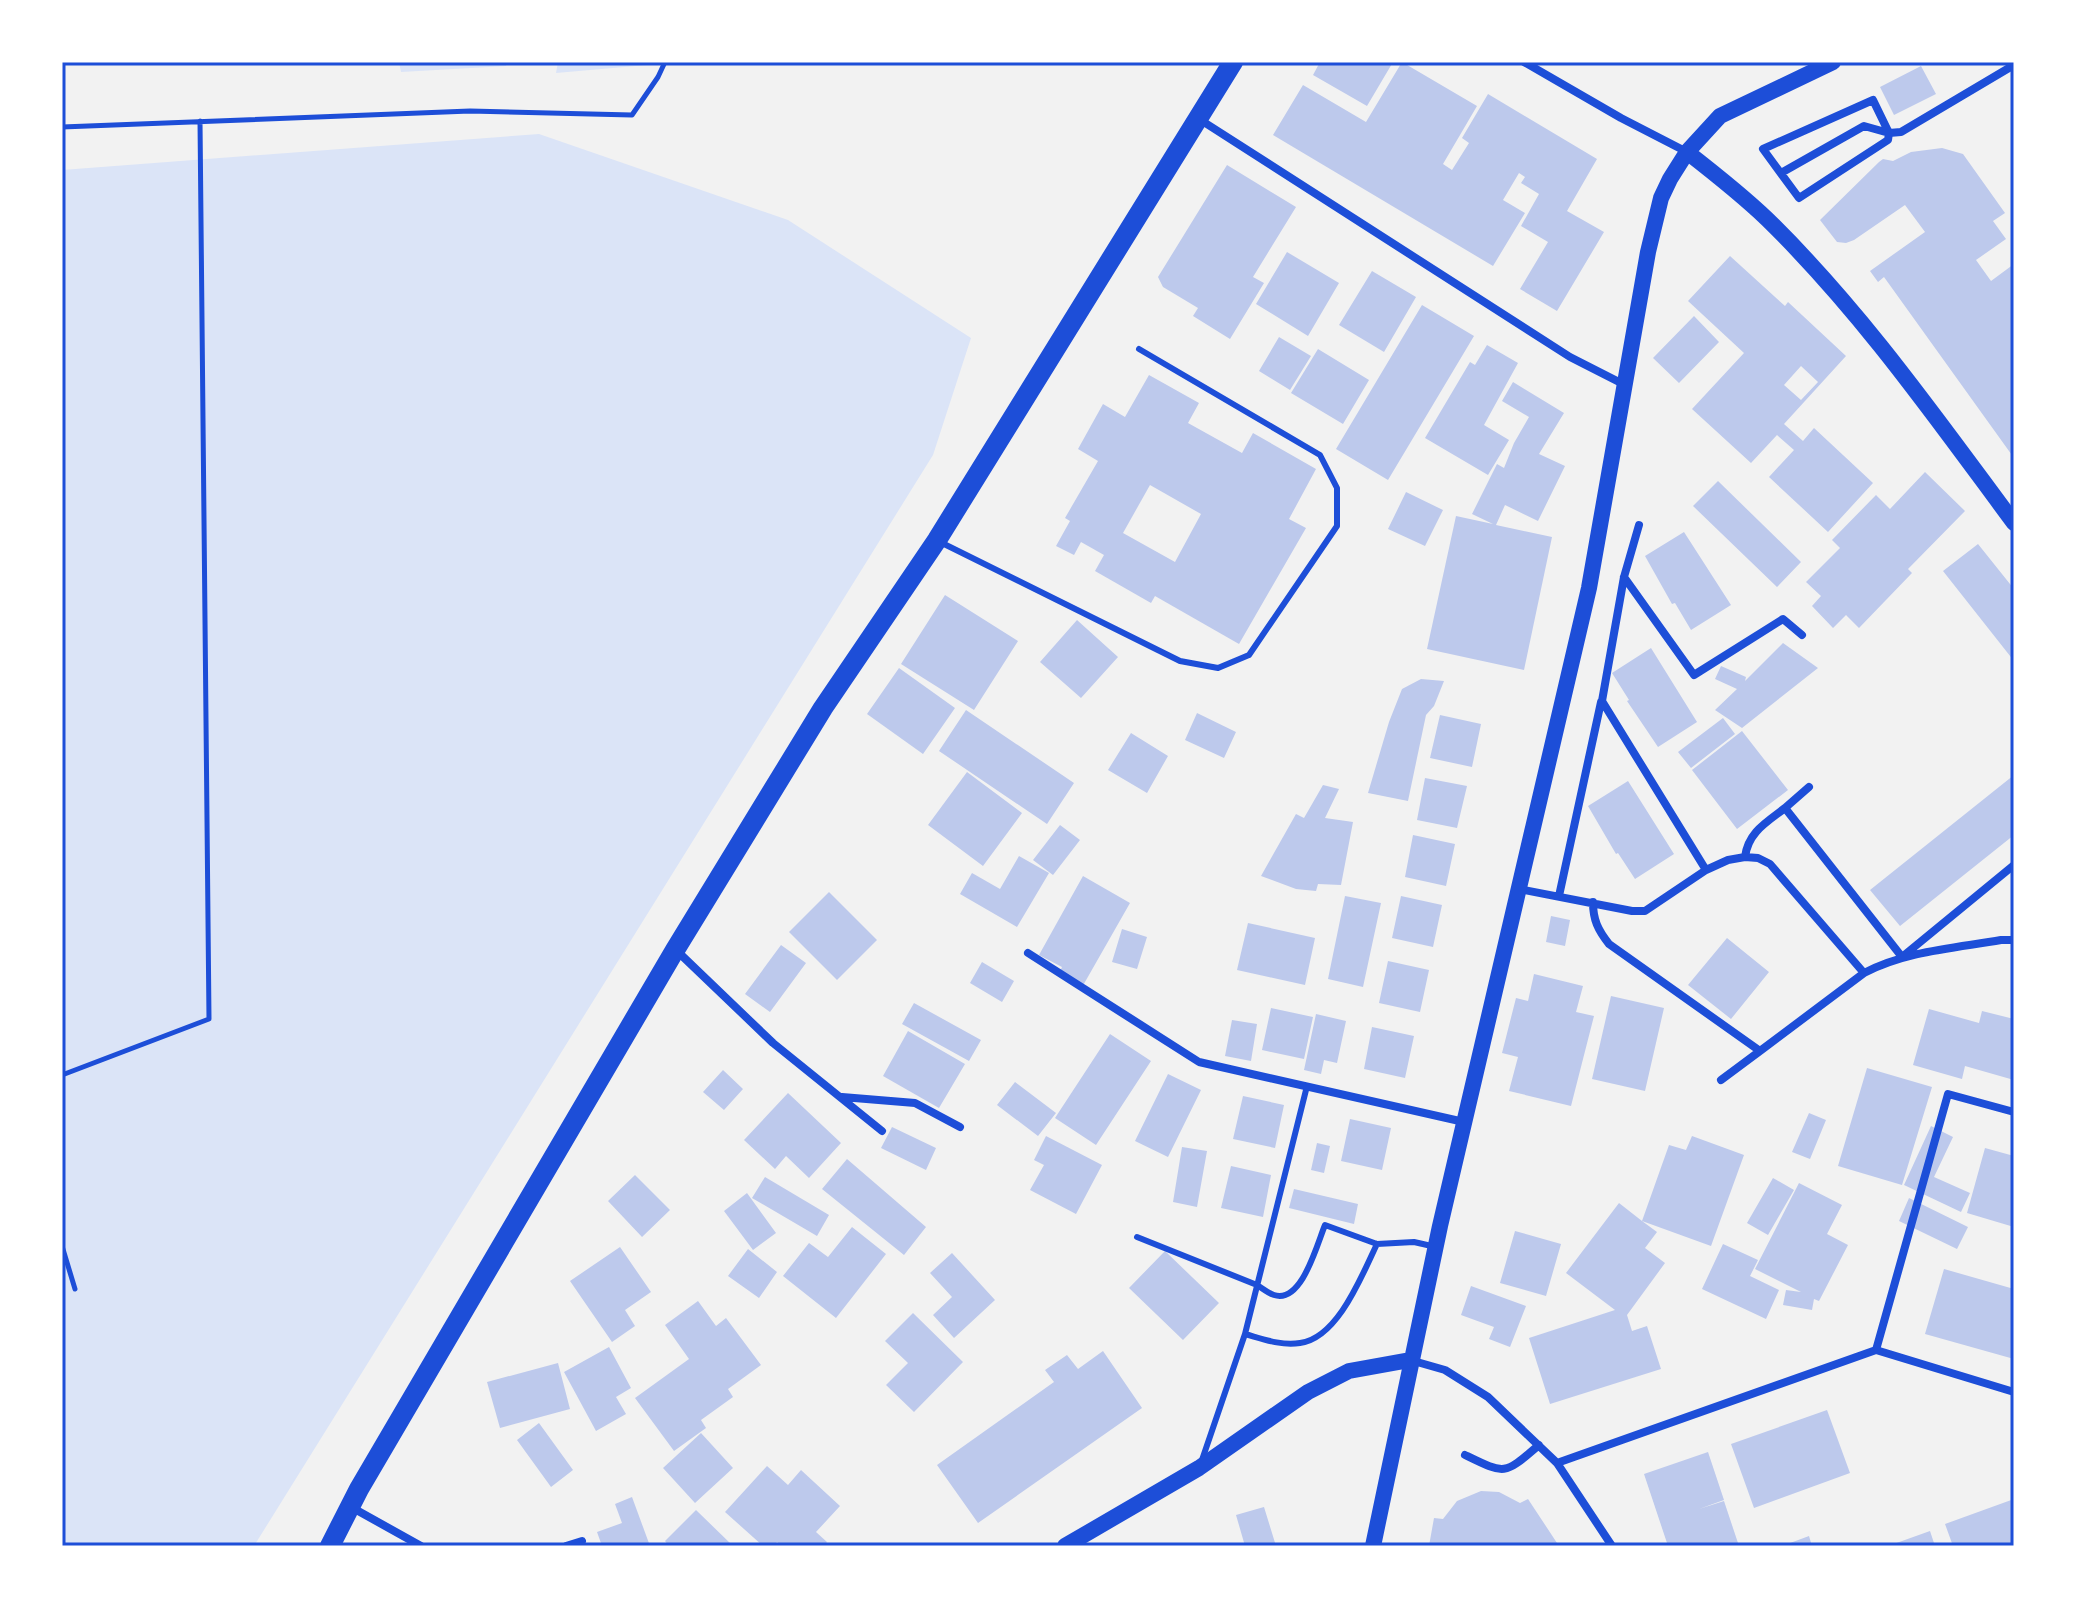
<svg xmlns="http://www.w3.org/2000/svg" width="2076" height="1608" viewBox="0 0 2076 1608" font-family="Helvetica,sans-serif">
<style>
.green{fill:#dbe4f7}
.building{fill:#bdc9ec;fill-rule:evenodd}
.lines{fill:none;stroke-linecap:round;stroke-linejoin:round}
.path{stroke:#1d4ed8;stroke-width:5}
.service{stroke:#1d4ed8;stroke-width:6}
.minor{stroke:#1d4ed8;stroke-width:8}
.secondary{stroke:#1d4ed8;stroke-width:16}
.primary{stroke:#1d4ed8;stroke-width:20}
.neatline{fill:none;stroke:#1d4ed8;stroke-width:3}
</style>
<rect width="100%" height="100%" fill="#f2f2f2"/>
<path class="green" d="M 399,62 L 507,62 L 506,66 L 401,72 Z
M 558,62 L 649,62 L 647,65 L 556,73 Z
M 539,134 L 788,220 L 971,338 L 933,455 L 254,1546 L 62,1546 L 62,170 Z"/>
<path class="building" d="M 1320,62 L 1393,62 L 1367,106 L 1313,75 Z
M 1402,62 L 1477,106 L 1443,164 L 1452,170 L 1469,143 L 1462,138 L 1488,94 L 1597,159 L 1567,211 L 1604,232 L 1557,311 L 1520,289 L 1548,242 L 1521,226 L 1539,194 L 1521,183 L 1525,177 L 1519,173 L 1503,200 L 1525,213 L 1493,266 L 1273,135 L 1303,85 L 1366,122 Z
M 1921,66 L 1936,94 L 1894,115 L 1880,87 Z
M 1942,148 L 1963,154 L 2005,213 L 1993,221 L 2006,239 L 1976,260 L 1991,281 L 2014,264 L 2014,458 L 1884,277 L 1878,282 L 1870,271 L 1925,232 L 1905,205 L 1854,240 L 1846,243 L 1837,242 L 1820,220 L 1879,162 L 1883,159 L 1893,161 L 1911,152 Z
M 1227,165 L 1296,207 L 1253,277 L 1264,283 L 1230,339 L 1193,316 L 1198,308 L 1163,287 L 1158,277 Z
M 1287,252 L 1339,283 L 1308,336 L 1256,304 Z
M 1730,256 L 1785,306 L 1788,302 L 1846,356 L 1784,424 L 1803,441 L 1814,428 L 1873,483 L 1828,532 L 1769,477 L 1794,450 L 1777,435 L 1751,463 L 1692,409 L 1744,353 L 1688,301 ZM 1801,366 L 1818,382 L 1801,400 L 1784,385 Z
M 1372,271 L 1416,297 L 1384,352 L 1339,325 Z
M 1422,305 L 1474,336 L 1388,480 L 1336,449 Z
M 1694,316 L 1719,342 L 1679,383 L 1653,358 Z
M 1279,337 L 1311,356 L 1290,390 L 1259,371 Z
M 1487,345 L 1518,363 L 1484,425 L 1509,440 L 1488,475 L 1425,438 L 1470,362 L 1475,365 Z
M 1318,349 L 1369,380 L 1343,424 L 1291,393 Z
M 1149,375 L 1199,403 L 1188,423 L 1242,453 L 1253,433 L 1316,469 L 1289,519 L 1306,528 L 1239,644 L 1155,596 L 1151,603 L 1095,571 L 1104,555 L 1081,542 L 1074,555 L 1056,546 L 1070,521 L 1065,518 L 1098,461 L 1078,449 L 1103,404 L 1125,417 ZM 1150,485 L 1201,514 L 1175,562 L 1123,533 Z
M 1513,382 L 1564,413 L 1539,454 L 1565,466 L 1538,521 L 1505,505 L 1496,525 L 1552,537 L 1524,670 L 1427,649 L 1456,516 L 1493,524 L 1472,514 L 1497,464 L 1504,468 L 1514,443 L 1529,417 L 1502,401 Z
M 1925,472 L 1965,511 L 1908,569 L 1912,573 L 1859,628 L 1846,615 L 1833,628 L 1812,606 L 1821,596 L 1806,582 L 1840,548 L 1832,540 L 1876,495 L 1890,509 Z
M 1718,481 L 1801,562 L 1777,587 L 1693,506 Z
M 1406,492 L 1443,510 L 1425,546 L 1388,529 Z
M 1684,532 L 1731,605 L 1691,630 L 1675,603 L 1672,604 L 1645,556 Z
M 1978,544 L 2014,589 L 2014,661 L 1943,571 Z
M 945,595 L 1018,641 L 974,710 L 901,664 Z
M 1077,620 L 1118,657 L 1081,698 L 1040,662 Z
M 1783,643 L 1818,668 L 1742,728 L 1715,710 L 1737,689 L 1715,679 L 1721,666 L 1746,677 L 1745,681 Z
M 1651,648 L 1697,722 L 1658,747 L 1627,701 L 1629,700 L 1612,673 Z
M 899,668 L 955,708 L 923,754 L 867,714 Z
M 1421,679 L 1444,681 L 1434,706 L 1426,715 L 1408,801 L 1368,793 L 1389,722 L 1402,689 Z
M 966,710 L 1074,783 L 1047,824 L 939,751 Z
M 1197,713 L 1236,732 L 1224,758 L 1185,740 Z
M 1440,715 L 1481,724 L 1472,767 L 1430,758 Z
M 1723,718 L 1735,734 L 1691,768 L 1678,752 Z
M 1742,731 L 1788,790 L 1737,829 L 1692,770 Z
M 1131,733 L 1168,756 L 1147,793 L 1108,770 Z
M 967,772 L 1022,813 L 983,866 L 928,825 Z
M 2014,775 L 2014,835 L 1900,926 L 1870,890 Z
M 1425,778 L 1467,786 L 1457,828 L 1417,820 Z
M 1628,781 L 1674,854 L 1635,879 L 1618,853 L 1616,854 L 1588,806 Z
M 1323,785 L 1339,789 L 1325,818 L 1353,822 L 1341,885 L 1318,884 L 1316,891 L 1296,889 L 1261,876 L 1296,814 L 1304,818 Z
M 1060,825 L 1080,840 L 1053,875 L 1033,860 Z
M 1413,835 L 1455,844 L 1446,886 L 1405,877 Z
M 1019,856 L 1049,873 L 1017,927 L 960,894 L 972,873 L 1000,889 Z
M 1083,876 L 1130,903 L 1081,989 L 1058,976 L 1062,967 L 1039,955 Z
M 829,892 L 877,940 L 837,980 L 789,932 Z
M 1345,896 L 1381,903 L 1363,987 L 1328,979 Z
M 1401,896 L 1442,905 L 1433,947 L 1392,938 Z
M 1551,916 L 1570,920 L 1565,946 L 1546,942 Z
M 1248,923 L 1315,938 L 1305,985 L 1237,970 Z
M 1122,929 L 1147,937 L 1137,969 L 1112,962 Z
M 1727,938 L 1769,972 L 1731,1019 L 1688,985 Z
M 781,945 L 806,963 L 770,1012 L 745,994 Z
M 1388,961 L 1429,970 L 1420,1012 L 1379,1003 Z
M 982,962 L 1014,981 L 1002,1002 L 970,983 Z
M 1534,974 L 1583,986 L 1576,1012 L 1594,1016 L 1571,1106 L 1509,1091 L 1518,1057 L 1502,1053 L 1516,998 L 1528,1001 Z
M 1611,996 L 1664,1008 L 1645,1091 L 1592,1079 Z
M 914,1003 L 981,1040 L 969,1061 L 902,1024 Z
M 1271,1008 L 1313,1017 L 1304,1059 L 1262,1050 Z
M 1929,1009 L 1979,1023 L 1982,1011 L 2014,1019 L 2014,1080 L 1965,1066 L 1962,1079 L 1913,1065 Z
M 1316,1014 L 1346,1021 L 1337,1063 L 1324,1060 L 1321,1074 L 1304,1070 Z
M 1232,1020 L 1257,1024 L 1251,1061 L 1225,1056 Z
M 1372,1027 L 1414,1036 L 1405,1078 L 1364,1069 Z
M 908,1031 L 965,1064 L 939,1108 L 883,1076 Z
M 1110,1034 L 1151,1061 L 1096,1145 L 1055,1118 Z
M 1867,1068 L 1932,1087 L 1902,1185 L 1838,1166 Z
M 723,1070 L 743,1089 L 724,1110 L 703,1092 Z
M 1168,1074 L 1201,1090 L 1168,1157 L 1135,1141 Z
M 1015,1082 L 1056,1113 L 1038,1136 L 997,1105 Z
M 788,1093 L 841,1143 L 809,1178 L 786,1156 L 775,1169 L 744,1140 Z
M 1243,1096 L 1284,1105 L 1275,1148 L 1233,1139 Z
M 1809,1113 L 1826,1120 L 1810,1159 L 1792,1152 Z
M 1350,1119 L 1391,1128 L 1382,1170 L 1341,1161 Z
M 1931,1126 L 1953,1137 L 1934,1177 L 1970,1193 L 1961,1212 L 1904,1185 Z
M 892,1127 L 936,1148 L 926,1170 L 881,1148 Z
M 1046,1136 L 1102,1165 L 1076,1214 L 1030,1190 L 1044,1165 L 1034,1160 Z
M 1692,1136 L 1744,1155 L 1711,1246 L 1642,1221 L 1657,1232 L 1645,1248 L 1665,1263 L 1627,1315 L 1632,1331 L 1647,1326 L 1661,1369 L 1550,1404 L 1529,1338 L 1615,1310 L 1566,1273 L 1619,1203 L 1642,1221 L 1669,1145 L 1686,1150 Z
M 1317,1143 L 1330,1146 L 1324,1173 L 1311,1170 Z
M 1182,1147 L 1207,1151 L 1197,1207 L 1173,1202 Z
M 1985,1148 L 2014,1156 L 2014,1227 L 1967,1213 Z
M 847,1159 L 926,1227 L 904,1255 L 822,1189 Z
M 1231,1166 L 1271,1175 L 1263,1217 L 1221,1208 Z
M 635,1175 L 670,1210 L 642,1237 L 608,1201 Z
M 765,1177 L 829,1215 L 817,1236 L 752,1198 Z
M 1773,1178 L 1794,1190 L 1768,1235 L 1747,1223 Z
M 1799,1183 L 1842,1205 L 1827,1234 L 1848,1245 L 1819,1301 L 1814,1299 L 1812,1310 L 1783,1305 L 1786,1290 L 1801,1292 L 1755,1269 Z
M 1294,1189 L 1358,1204 L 1354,1224 L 1289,1208 Z
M 747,1193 L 776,1233 L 753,1250 L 724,1211 Z
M 1909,1198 L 1968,1227 L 1957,1249 L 1899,1221 Z
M 852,1227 L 886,1254 L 836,1318 L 783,1276 L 809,1243 L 828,1257 Z
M 1515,1231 L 1561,1244 L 1546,1296 L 1500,1283 Z
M 1723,1244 L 1758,1260 L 1750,1276 L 1779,1290 L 1766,1319 L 1702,1289 Z
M 620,1247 L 651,1292 L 625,1310 L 635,1326 L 612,1342 L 570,1281 Z
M 748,1249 L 777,1272 L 759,1298 L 728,1276 Z
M 1165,1251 L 1219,1303 L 1183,1340 L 1129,1288 Z
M 952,1253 L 995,1300 L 954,1338 L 933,1315 L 952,1297 L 930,1273 Z
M 1944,1269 L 2014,1289 L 2014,1359 L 1925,1334 Z
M 1471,1286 L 1526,1306 L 1510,1347 L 1489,1339 L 1494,1327 L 1461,1315 Z
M 698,1301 L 716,1326 L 726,1318 L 761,1365 L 728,1389 L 733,1397 L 701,1420 L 706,1428 L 674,1451 L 635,1398 L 689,1359 L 665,1325 Z
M 913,1313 L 963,1362 L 914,1412 L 886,1385 L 908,1363 L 885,1341 Z
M 609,1347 L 631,1388 L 616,1397 L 626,1414 L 596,1431 L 564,1372 Z
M 1103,1351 L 1142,1408 L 978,1523 L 937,1465 L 1054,1382 L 1045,1370 L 1067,1355 L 1078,1369 Z
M 558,1363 L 570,1409 L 500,1428 L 487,1382 Z
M 1827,1410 L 1850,1473 L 1754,1508 L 1731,1444 Z
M 539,1423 L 573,1470 L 551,1487 L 517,1440 Z
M 701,1433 L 733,1468 L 695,1503 L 663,1468 Z
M 1708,1452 L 1724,1500 L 1699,1509 L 1724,1501 L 1739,1546 L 1668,1546 L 1644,1474 Z
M 767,1466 L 788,1485 L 801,1470 L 840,1506 L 816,1532 L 827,1542 L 824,1546 L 782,1546 L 777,1542 L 774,1546 L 763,1546 L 725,1512 Z
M 1481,1491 L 1499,1492 L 1520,1503 L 1528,1499 L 1559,1546 L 1429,1546 L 1434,1518 L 1443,1519 L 1457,1501 Z
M 632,1497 L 650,1546 L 602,1546 L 597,1532 L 622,1523 L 615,1504 Z
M 2014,1499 L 2014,1546 L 1953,1546 L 1945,1524 Z
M 1264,1507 L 1276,1546 L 1245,1546 L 1236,1515 Z
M 696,1510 L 731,1544 L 729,1546 L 669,1546 L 665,1541 Z
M 1930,1531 L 1935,1546 L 1888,1546 Z
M 1809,1536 L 1812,1546 L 1782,1546 Z"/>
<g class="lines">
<path class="path" d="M 62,127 L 470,111 L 632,115 L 658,77 L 665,62
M 62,1075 L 209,1019 L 200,121
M 62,1246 L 75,1289"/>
<path class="service" d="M 940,542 L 1180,661 L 1218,668 L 1249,655 L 1337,526 L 1337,488 L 1320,455 L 1139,349
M 1307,1086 L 1245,1334 C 1263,1339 1281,1346 1300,1343 C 1338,1338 1362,1275 1377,1244
M 1137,1237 L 1257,1285 C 1262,1288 1268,1293 1274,1295 C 1302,1304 1317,1244 1325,1225 L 1377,1244 L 1414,1242 L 1436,1247
M 1202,1460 L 1245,1334"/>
<path class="minor" d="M 1524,62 L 1621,118 L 1687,152
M 1873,100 L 1889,133 L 1888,140 L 1799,198 L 1763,149 Z
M 1199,119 L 1570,357 L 1625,385
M 1781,173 L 1864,126 L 1889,133 L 1901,132 L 2014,65
M 1639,525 L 1624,577 L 1602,701 L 1706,870
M 1624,577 L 1694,675 L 1783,619 L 1802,635
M 1785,808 L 1809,787
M 1745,857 C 1748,832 1767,822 1785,808 L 1902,957 L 2014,865
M 1519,889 L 1632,911 L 1645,911 L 1706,870 L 1728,860 L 1745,857 L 1758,858 L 1770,864 L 1864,973 C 1906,951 1955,948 2001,940 L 2014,940
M 1559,896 L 1601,702
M 1593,902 C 1593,920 1598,930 1609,944 L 1760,1051 L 1864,973
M 676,950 L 773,1043 L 882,1131
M 1028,953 L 1199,1062 L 1464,1122
M 1721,1080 L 1760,1051
M 842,1097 L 915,1103 L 960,1127
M 1876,1350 L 2014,1392
M 1410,1360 L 1445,1370 L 1488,1397 L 1557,1463 L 1612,1546
M 1465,1455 C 1506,1475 1504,1475 1539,1445
M 1557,1463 L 1876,1350 L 1948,1094 L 2014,1112
M 351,1507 L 421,1546
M 566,1546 L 582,1541"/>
<path class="secondary" d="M 1687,152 C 1714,173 1742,195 1767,219 C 1861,311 1936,418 2014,523
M 1065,1546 L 1199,1468 L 1308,1392 L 1349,1371 L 1410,1360
M 1373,1546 L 1440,1226 L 1589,588 L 1648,252 L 1661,198 L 1670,179 L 1687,152 L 1720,116 L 1833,62"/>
<path class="primary" d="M 330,1546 L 359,1489 L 675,950 L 823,708 L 937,540 L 1233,62"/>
</g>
<rect width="2076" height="1608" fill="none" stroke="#ffffff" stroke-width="128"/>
<rect x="64" y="64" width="1948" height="1480" class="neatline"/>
</svg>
